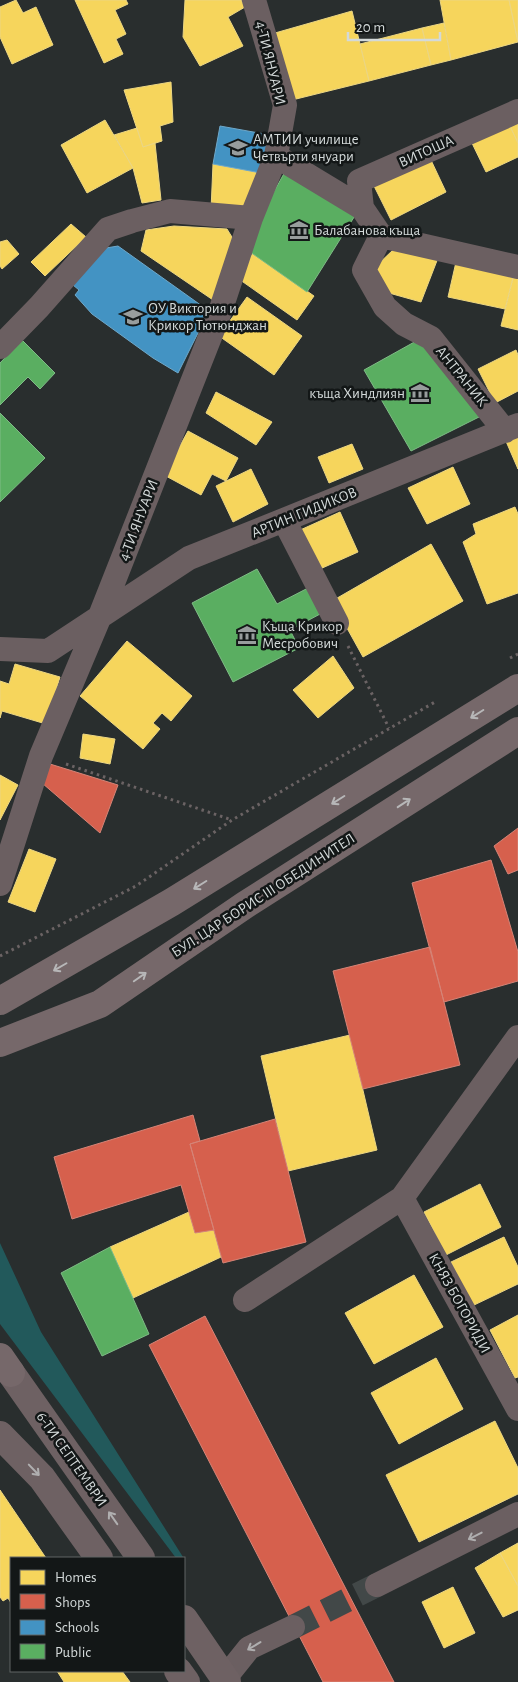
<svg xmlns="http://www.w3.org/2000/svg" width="518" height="1682" viewBox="0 0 518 1682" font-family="'Alegreya Sans',sans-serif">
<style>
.green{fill:#22595b}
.homes{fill:#f6d55c;stroke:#ecd682}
.shops{fill:#d6604d;stroke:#d58477}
.schools{fill:#4393c3;stroke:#6ea8ca}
.public{fill:#5aae61;stroke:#7ebb85}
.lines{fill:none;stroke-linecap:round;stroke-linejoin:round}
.street-tunnel{stroke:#424848;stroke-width:24;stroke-dasharray:24 12;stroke-linecap:butt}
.path{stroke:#6b6364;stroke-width:3;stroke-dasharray:2.5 4;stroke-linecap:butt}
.street{stroke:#6b5f61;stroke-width:24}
.secondary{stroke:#6e6163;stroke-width:28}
.primary{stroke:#76686a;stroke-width:28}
.oneway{stroke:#b7b7b8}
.oneway2{stroke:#b0afb0}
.oneway3{stroke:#afaeaf}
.labels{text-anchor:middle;stroke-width:5;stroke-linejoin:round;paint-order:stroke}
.street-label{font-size:15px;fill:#d3d9d9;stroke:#131717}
.poi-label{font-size:15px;fill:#d3d9d9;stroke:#131717;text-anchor:start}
</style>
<rect width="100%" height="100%" fill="#292e2e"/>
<path class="green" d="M 0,1243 L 41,1332 L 183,1557 L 182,1558 L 176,1558 L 0,1324 Z"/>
<path class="homes" d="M 16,0 L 23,13 L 36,7 L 53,45 L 12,64 L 0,37 L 0,7 Z
M 75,0 L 126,0 L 128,4 L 115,10 L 126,34 L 116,39 L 123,54 L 104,63 Z
M 185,0 L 241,0 L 245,7 L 228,17 L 243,46 L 200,66 L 183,37 Z
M 440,0 L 509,0 L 518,42 L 451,60 Z
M 509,0 L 518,0 L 518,42 Z
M 352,11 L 369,81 L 292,100 L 275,33 Z
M 444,23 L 451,60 L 431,65 L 422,28 Z
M 422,28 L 431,65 L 369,81 L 360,44 Z
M 171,82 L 173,122 L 160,126 L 162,141 L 143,147 L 124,90 Z
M 518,118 L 518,143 L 508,122 Z
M 105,120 L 133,168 L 87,193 L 61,145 Z
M 508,122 L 518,143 L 518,157 L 486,172 L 470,139 Z
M 137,128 L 143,147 L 155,143 L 161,200 L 142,203 L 133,168 L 114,135 Z
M 430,158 L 446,192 L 391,220 L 374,186 Z
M 213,164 L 261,173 L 251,204 L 211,210 Z
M 71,224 L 86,237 L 45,276 L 31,262 Z
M 174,226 L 227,229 L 235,242 L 216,302 L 141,251 L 146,230 Z
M 7,240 L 19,254 L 2,269 L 0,266 L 0,242 Z
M 394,249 L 438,258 L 421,302 L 389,293 L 372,270 Z
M 253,253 L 314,296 L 297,320 L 236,277 Z
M 456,262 L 514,274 L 505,309 L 448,297 Z
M 514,274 L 518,275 L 518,330 L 501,326 Z
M 247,297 L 302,336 L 274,375 L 219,336 Z
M 516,350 L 518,355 L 518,391 L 495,403 L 478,369 Z
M 216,392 L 272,422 L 256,445 L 206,413 Z
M 188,431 L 238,458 L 226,481 L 212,474 L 201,495 L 164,475 Z
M 518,433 L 518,469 L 505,439 Z
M 352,444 L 363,469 L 329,483 L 318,457 Z
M 453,467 L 470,504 L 427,524 L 408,488 Z
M 251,469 L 268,504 L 233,522 L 216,486 Z
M 515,507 L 518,514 L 518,593 L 487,604 L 463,542 L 476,534 L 473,524 Z
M 340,512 L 358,552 L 320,569 L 298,531 Z
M 431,544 L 463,601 L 363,657 L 332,601 Z
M 127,641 L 192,696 L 171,721 L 162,713 L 153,723 L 160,729 L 143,749 L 80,696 Z
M 333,656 L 354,688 L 318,718 L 293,690 Z
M 15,664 L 60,677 L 46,724 L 2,711 L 0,718 L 0,681 L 9,684 Z
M 83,734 L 115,739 L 110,764 L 80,758 Z
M 0,775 L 18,785 L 0,820 Z
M 29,849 L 56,859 L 35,912 L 8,902 Z
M 350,1035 L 377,1150 L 288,1171 L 261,1056 Z
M 480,1184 L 501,1227 L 446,1255 L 424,1212 Z
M 189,1212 L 195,1233 L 214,1230 L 221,1257 L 133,1298 L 110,1247 Z
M 504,1237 L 518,1267 L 518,1284 L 472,1306 L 451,1262 Z
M 414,1275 L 443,1327 L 374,1364 L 345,1313 Z
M 518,1315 L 518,1377 L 515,1378 L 490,1330 Z
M 436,1358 L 463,1409 L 399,1444 L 371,1393 Z
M 495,1421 L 518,1468 L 518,1494 L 419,1542 L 386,1475 Z
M 0,1490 L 46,1558 L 11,1558 L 11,1603 L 8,1598 L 3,1601 L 0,1597 Z
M 518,1543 L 518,1586 L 500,1553 Z
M 500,1553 L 518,1586 L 518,1610 L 503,1617 L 475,1568 Z
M 453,1587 L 475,1633 L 444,1648 L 422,1602 Z
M 57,1671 L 122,1671 L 130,1682 L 64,1682 Z"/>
<path class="shops" d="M 50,764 L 118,785 L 100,833 L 42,783 Z
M 518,828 L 518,870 L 508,874 L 494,846 Z
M 491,860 L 518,952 L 518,981 L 444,1002 L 412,883 Z
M 430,947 L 460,1065 L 363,1089 L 333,971 Z
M 193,1115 L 200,1141 L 190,1144 L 214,1230 L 195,1233 L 181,1185 L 72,1219 L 54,1157 Z
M 275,1119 L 306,1242 L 223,1263 L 190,1144 Z
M 205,1316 L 394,1682 L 323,1682 L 149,1345 Z"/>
<path class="schools" d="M 220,126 L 270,135 L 261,173 L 213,164 Z
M 118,246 L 209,311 L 178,373 L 153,358 L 92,314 L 75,295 L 79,290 L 73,285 L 106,248 Z"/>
<path class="public" d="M 286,170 L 356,214 L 307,292 L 243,247 Z
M 22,340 L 55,373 L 40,389 L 28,377 L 0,405 L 0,363 Z
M 418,340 L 483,415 L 411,451 L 364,370 Z
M 0,413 L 45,458 L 0,502 Z
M 257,569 L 277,604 L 310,587 L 322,613 L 290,630 L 299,648 L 233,682 L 192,603 Z
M 110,1247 L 149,1334 L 102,1356 L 61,1273 Z"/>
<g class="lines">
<path class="street-tunnel" d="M 293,1627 L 377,1585"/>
<path class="path" d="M 348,646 L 389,728
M 510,658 L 518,654
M 66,764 L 232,820
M 0,956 L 136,886 L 232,820 L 435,702"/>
<path class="street" d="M 254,0 L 285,105 L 276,156 L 362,208 L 381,236
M 362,208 L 359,181 L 518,111
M 381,236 L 364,270 L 385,307 L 404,324 L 431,338 L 505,431
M 381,236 L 518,267
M 0,347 L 39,307 L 108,229 L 132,221 L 170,211 L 251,218
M 284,520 L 337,623
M 0,649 L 48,651 L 189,558 L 284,520 L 518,425
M 0,884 L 41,756 L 100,616 L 221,309 L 251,218 L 276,156
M 402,1198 L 518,1409
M 245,1300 L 402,1198 L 518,1037
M 377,1585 L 518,1514
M 225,1678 L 249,1648 L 293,1627"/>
<path class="secondary" d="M 0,1362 L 11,1373 L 141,1558
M 0,1435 L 42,1478 L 99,1558
M 184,1619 L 227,1682
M 178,1671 L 186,1682"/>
<path class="primary" d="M 0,1001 L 172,902 L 518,688
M 0,1043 L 100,1004 L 245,905 L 518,731
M 0,1357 L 11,1373"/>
</g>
<defs><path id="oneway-shaft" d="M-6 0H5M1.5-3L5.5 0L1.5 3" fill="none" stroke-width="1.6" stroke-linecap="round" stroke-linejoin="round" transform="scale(1.25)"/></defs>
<g class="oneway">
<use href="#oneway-shaft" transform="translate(477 714) rotate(148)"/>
<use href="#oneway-shaft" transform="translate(338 800) rotate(148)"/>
<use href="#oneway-shaft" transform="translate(404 803) rotate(-33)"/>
<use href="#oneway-shaft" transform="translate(200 885) rotate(148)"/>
<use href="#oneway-shaft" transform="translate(60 967) rotate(150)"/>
<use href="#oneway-shaft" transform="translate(140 977) rotate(-35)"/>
</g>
<g class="oneway2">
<use href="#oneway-shaft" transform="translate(34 1470) rotate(46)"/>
<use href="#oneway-shaft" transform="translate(113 1518) rotate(-125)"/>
</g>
<g class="oneway3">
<use href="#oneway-shaft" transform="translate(475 1536) rotate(153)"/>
<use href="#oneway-shaft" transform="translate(254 1646) rotate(149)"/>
</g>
<defs>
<g id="university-bare" transform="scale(1.5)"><path d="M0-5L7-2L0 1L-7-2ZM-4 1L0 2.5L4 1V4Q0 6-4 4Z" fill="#989d9d" stroke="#131717" stroke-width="2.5" paint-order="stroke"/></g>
<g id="museum-bare" transform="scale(1.5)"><path d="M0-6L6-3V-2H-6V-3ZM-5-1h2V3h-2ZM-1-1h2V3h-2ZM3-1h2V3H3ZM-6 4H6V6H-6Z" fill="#989d9d" stroke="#131717" stroke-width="2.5" paint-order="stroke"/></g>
<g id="school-bare" transform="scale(1.5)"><path d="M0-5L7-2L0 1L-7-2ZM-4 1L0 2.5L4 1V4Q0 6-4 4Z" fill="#989d9d" stroke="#131717" stroke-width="2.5" paint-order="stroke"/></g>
</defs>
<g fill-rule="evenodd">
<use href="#university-bare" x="238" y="148"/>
<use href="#museum-bare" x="299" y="230"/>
<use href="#school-bare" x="133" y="317"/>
<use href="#museum-bare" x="420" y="393"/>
<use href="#museum-bare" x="247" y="635"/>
</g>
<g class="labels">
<g class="street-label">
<text transform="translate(271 63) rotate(76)" y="5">4-ТИ ЯНУАРИ</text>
<text transform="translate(426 151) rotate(-24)" y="5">ВИТОША</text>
<text transform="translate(462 376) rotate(51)" y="5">АНТРАНИК</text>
<text transform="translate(304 512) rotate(-22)" y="5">АРТИН ГИДИКОВ</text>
<text transform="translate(138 520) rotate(-69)" y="5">4-ТИ ЯНУАРИ</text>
<text transform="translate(263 895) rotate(-33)" y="5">БУЛ. ЦАР БОРИС III ОБЕДИНИТЕЛ</text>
<text transform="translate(460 1303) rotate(61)" y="5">КНЯЗ БОГОРИДИ</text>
<text transform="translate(72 1459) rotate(55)" y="5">6-ТИ СЕПТЕМВРИ</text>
</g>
<g class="poi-label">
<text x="253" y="144">АМТИИ училище<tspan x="253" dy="17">Четвърти януари</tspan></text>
<text x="314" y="235">Балабанова къща</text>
<text x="148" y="313">ОУ Виктория и<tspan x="148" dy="17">Крикор Тютюнджан</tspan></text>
<text x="405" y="398" text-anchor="end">къща Хиндлиян</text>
<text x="262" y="631">Kъща Крикор<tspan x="262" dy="17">Месробович</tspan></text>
</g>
</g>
<rect x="10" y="1557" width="175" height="115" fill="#131717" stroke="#606565"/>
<rect x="20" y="1570" width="25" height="15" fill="#f6d55c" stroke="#606565"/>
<text x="55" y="1582" font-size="15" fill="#d3d9d9">Homes</text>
<rect x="20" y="1594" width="25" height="15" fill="#d6604d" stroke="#606565"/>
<text x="55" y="1607" font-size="15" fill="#d3d9d9">Shops</text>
<rect x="20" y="1620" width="25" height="15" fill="#4393c3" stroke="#606565"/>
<text x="55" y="1632" font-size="15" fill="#d3d9d9">Schools</text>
<rect x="20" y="1644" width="25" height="15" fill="#5aae61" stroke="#606565"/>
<text x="55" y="1657" font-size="15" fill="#d3d9d9">Public</text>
<path d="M348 32v8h92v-8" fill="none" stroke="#d3d9d9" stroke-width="2.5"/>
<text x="356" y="32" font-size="15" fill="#d3d9d9" stroke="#131717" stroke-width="4" paint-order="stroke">20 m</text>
</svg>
